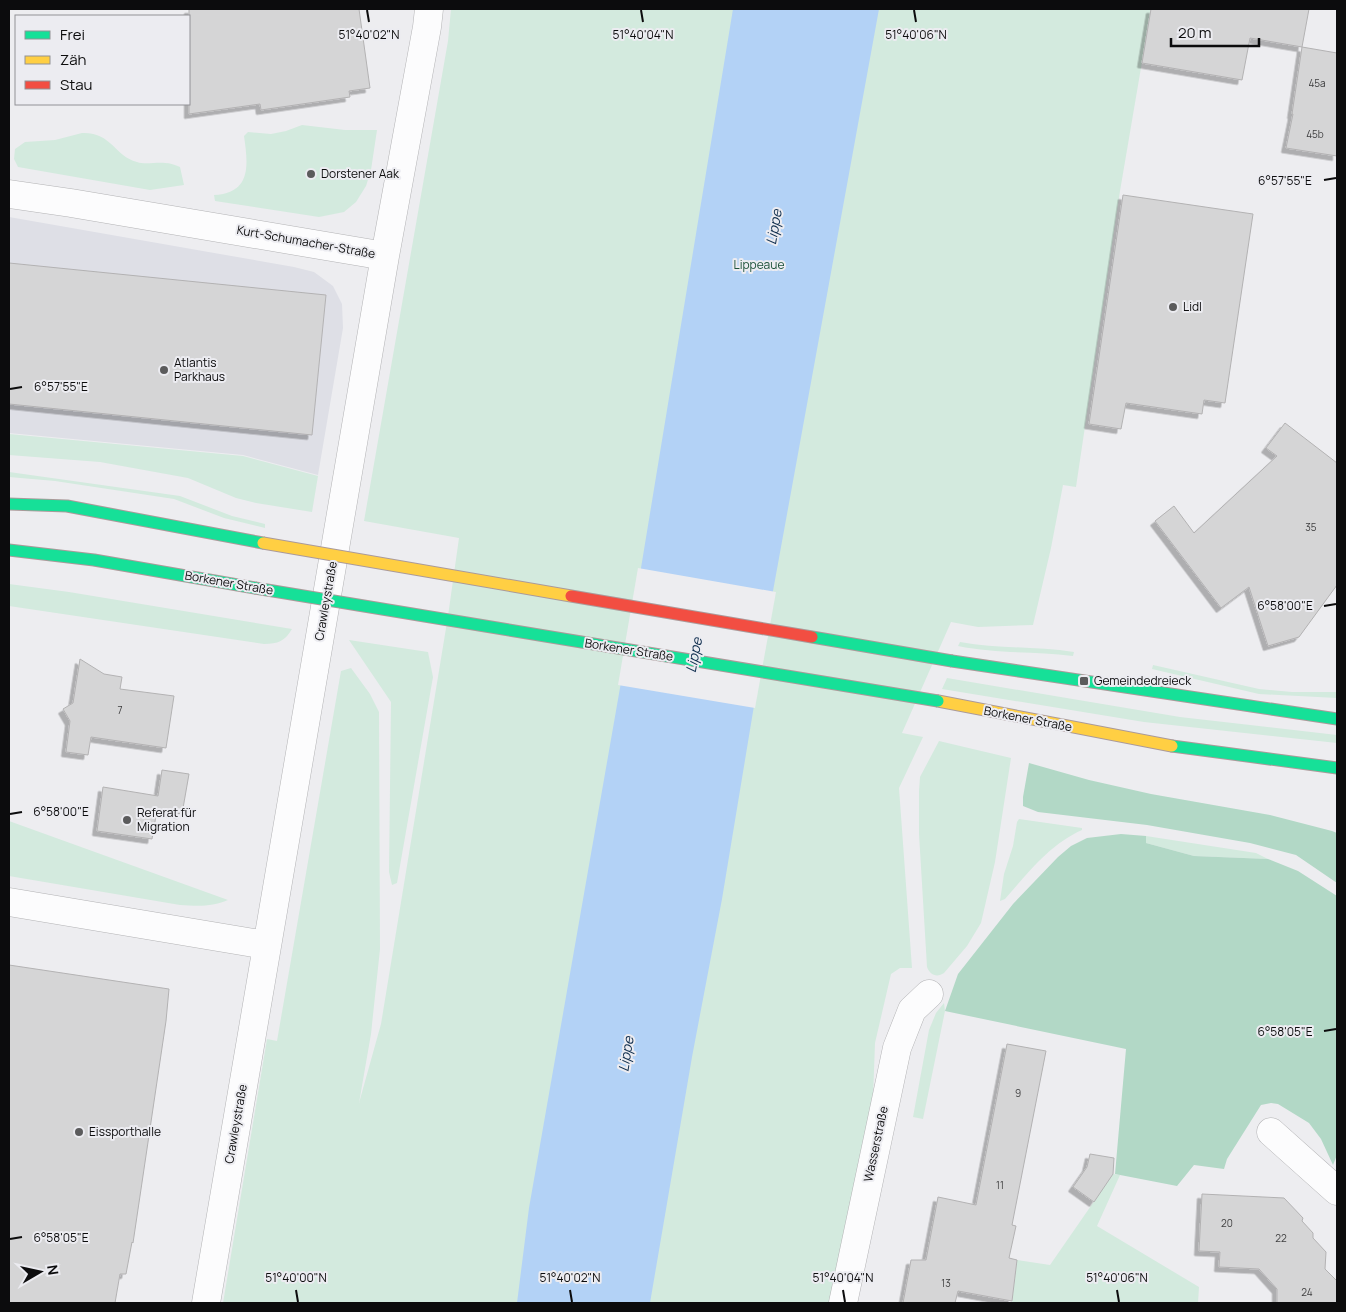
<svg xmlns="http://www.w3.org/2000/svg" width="1346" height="1312" viewBox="0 0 1346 1312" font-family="Manrope,sans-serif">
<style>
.built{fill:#dedfe6}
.green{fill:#d3eade}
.forest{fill:#b2d8c6}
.water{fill:#b3d2f6}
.pier{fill:#ededf0}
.building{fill:#d5d5d6;stroke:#b3b2b3;filter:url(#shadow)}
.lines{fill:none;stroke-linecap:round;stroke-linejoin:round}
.street-casing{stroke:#b3b3b5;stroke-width:29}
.fast-casing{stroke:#ab9a9a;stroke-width:13}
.slow-casing{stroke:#ab9a9a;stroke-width:13}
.street{stroke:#fcfcfd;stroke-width:28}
.fast{stroke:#16e098;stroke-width:11}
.slow{stroke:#ffcf43;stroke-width:11}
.fast-bridge-casing{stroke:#ab9a9a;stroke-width:13;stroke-linecap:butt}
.slow-bridge-casing{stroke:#ab9a9a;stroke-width:13;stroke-linecap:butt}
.jam-bridge-casing{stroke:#ab9a9a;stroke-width:13;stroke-linecap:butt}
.fast-bridge{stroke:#16e098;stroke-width:11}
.slow-bridge{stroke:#ffcf43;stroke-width:11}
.jam-bridge{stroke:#f24e42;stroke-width:11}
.ticks{fill:none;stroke:#0c0c0d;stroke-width:2}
.poi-dot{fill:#5b5b5c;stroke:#ececf1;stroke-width:2}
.labels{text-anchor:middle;stroke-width:4;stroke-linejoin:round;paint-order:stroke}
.number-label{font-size:10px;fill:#3e3e3f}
.poi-label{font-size:12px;fill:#0c0c0d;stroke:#ececf1;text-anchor:start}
.street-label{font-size:12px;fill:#0c0c0d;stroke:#ececf1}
.park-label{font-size:12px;fill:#1d523a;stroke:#ececf1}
.water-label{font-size:14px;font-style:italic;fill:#0d2c4c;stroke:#ececf1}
.ticks-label{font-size:12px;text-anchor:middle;fill:#0c0c0d;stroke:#ececf1;stroke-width:4;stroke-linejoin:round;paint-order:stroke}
</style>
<defs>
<filter id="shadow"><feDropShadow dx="-4.5" dy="4.5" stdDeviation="0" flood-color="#0004"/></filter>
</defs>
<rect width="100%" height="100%" fill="#ededf0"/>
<path class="built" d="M 9,217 L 294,267 L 314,272 L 333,286 L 342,304 L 343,328 L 318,475 L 243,455 L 9,433 Z"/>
<path class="green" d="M 451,9 L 1151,9 L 1120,191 L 1076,487 L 1063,485 L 1051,548 L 1033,625 L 978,627 L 951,622 L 902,733 L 923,737 L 899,788 L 912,968 L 900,968 L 891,974 L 875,1043 L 873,1098 L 830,1303 L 223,1303 L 267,1039 L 277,1041 L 341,671 L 351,668 L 370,694 L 379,712 L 380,949 L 371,1034 L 359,1103 L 381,1024 L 448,616 L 459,538 L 364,521 L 448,41 Z
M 302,125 L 345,130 L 377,130 L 371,170 L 366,186 L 356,202 L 344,212 L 319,217 L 215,201 L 214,195 C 252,193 248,164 244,136 L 248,132 L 271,134 L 286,131 Z
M 82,133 C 112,132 114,156 137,162 C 145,165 156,162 165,163 C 170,163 175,165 180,167 L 184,185 L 150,190 L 18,167 L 14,159 L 15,149 L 25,142 L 55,140 Z
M 9,434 L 243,456 L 318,476 L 312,512 L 256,503 L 236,498 L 188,478 L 100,462 L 9,455 Z
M 9,472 L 180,496 L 232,516 L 265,524 L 265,528 L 224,518 L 174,499 L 55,481 L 9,477 Z
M 9,584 L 69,592 L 292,629 C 285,641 278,644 264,644 L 9,606 Z
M 349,640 L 428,652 L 433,677 L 397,883 L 392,885 L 389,872 L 391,702 Z
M 960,642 C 997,649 1036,646 1074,652 L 1073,656 C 1035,651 996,654 958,646 Z
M 1153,665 L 1259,689 L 1292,692 L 1337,692 L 1337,698 L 1259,694 L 1152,669 Z
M 947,678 L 1180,717 L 1337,735 L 1337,743 L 1144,722 L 942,689 Z
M 939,741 L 1011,758 L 995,862 L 981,923 L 967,946 L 944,973 C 937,978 930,975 927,967 L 919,834 L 919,791 L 920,777 Z
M 1019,819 L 1082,828 L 1082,830 C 1050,844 1028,873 1005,899 L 1000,901 L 1004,874 L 1013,846 L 1017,822 Z
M 9,821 L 228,900 C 212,907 198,906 180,905 L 9,876 Z
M 1146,836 L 1256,853 L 1268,859 L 1194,856 L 1146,843 Z
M 944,1003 L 945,1011 L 923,1119 L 913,1117 L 929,1030 L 936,1013 Z
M 1113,1174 L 1120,1175 L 1097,1226 L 1199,1287 L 1198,1303 L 1012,1303 L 1017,1260 L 1050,1265 Z"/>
<path class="forest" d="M 1029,763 L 1089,780 L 1151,794 L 1270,815 L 1332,831 L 1337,833 L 1337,883 L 1296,855 L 1250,843 L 1147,825 L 1038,812 L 1023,806 L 1023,797 Z
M 1121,834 L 1146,836 L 1146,843 L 1194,856 L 1268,859 L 1298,871 L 1337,896 L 1337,1155 L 1333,1165 L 1321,1139 L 1309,1123 L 1278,1104 L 1271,1103 L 1261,1105 L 1227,1159 L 1224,1169 L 1194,1165 L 1177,1186 L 1115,1174 L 1126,1049 L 945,1011 L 958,974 L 1013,904 L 1058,857 L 1071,846 L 1087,838 Z"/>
<path class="water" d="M 733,9 L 879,9 L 773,591 L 722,899 L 692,1057 L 650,1303 L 517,1303 L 529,1208 L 641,568 Z"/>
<path class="pier" d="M 638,568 L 776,592 L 755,708 L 618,685 Z"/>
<path class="building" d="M 189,9 L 359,9 L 370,88 L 349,91 L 350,97 L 261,110 L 260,104 L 189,114 Z
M 1151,9 L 1309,9 L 1302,47 L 1250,38 L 1242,80 L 1142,63 Z
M 1302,47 L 1337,53 L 1337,156 L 1286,148 L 1293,114 L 1292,114 Z
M 1123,195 L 1253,214 L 1225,403 L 1204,400 L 1202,414 L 1126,403 L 1121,429 L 1089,424 Z
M 9,263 L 326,295 L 312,435 L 9,404 Z
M 1285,423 L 1337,463 L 1337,585 L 1299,637 L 1268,646 L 1249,587 L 1221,608 L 1155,521 L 1174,506 L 1194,533 L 1277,456 L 1266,448 Z
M 80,659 L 104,674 L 122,677 L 120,689 L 174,696 L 166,748 L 91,737 L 88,755 L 66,752 L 70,721 L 63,709 L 73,703 Z
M 162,770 L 189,774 L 182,814 L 157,810 L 152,839 L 97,831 L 103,787 L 158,796 Z
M 9,965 L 169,989 L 166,1021 L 133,1243 L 132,1242 L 126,1274 L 120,1274 L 115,1303 L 9,1303 Z
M 1007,1044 L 1046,1051 L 1012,1225 L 1016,1226 L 1009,1258 L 1017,1260 L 1012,1301 L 958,1291 L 955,1303 L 903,1303 L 911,1260 L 926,1260 L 938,1197 L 976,1205 Z
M 1090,1154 L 1114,1158 L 1113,1174 L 1094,1202 L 1073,1187 L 1087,1167 Z
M 1202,1194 L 1284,1198 L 1303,1218 L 1302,1221 L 1313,1233 L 1313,1238 L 1326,1252 L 1325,1269 L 1337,1281 L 1337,1303 L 1277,1303 L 1277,1289 L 1259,1269 L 1219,1267 L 1220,1252 L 1199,1251 Z"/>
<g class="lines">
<g class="street-casing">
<path id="street" d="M 9,194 L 71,203 L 385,256
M 9,902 L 266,945
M 1271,1132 L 1337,1191
M 206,1303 L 385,256 L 427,27 L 429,9
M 843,1303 L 897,1048 L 912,1010 L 929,994"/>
</g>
<g class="fast-casing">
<path id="fast" d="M 9,504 L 67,506 L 263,543
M 9,550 L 94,560 L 255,588
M 952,661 L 1337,719
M 1172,746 L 1337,768"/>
</g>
<g class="slow-casing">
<path id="slow" d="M 938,701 L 1172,746"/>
</g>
<use href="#street" class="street"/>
<use href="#fast" class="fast"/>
<use href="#slow" class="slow"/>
<g class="fast-bridge-casing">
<path id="fast-bridge" d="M 255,588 L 938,701
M 812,637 L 952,661"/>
</g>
<g class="slow-bridge-casing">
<path id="slow-bridge" d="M 263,543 L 571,596"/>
</g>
<g class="jam-bridge-casing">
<path id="jam-bridge" d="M 571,596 L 812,637"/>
</g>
<use href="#fast-bridge" class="fast-bridge"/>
<use href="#slow-bridge" class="slow-bridge"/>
<use href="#jam-bridge" class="jam-bridge"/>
</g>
<path class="ticks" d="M 367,10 L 369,22M 641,10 L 643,22M 914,10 L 916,22M 1324,180 L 1336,178M 10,389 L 22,387M 1324,606 L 1336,604M 10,814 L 22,812M 1324,1031 L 1336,1029M 10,1239 L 22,1237M 296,1290 L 298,1302M 570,1290 L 572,1302M 843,1290 L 845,1302M 1117,1290 L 1119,1302"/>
<g class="poi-dot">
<circle cx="311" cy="174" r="5"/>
<circle cx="1173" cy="307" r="5"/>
<circle cx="164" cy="370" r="5"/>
<rect x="1079" y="676" width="10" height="10" rx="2.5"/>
<circle cx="127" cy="820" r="5"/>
<circle cx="79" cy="1132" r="5"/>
</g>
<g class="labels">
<g class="number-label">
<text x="1317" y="87">45a</text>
<text x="1315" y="138">45b</text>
<text x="1311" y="531">35</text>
<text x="120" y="714">7</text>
<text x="1018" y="1097">9</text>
<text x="1000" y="1189">11</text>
<text x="1227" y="1227">20</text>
<text x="1281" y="1242">22</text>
<text x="946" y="1287">13</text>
<text x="1307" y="1296">24</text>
</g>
<g class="poi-label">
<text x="321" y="178">Dorstener Aak</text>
<text x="1183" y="311">Lidl</text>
<text x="174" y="367">Atlantis<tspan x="174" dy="14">Parkhaus</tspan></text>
<text x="1094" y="685">Gemeindedreieck</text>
<text x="137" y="817">Referat für<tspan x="137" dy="14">Migration</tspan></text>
<text x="89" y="1136">Eissporthalle</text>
</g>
<g class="street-label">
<text transform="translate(306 242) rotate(10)" y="4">Kurt-Schumacher-Straße</text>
<text transform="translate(229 583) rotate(10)" y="4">Borkener Straße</text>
<text transform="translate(326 601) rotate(-80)" y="4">Crawleystraße</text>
<text transform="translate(629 650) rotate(9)" y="4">Borkener Straße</text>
<text transform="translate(1028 719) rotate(11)" y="4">Borkener Straße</text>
<text transform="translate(236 1124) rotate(-80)" y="4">Crawleystraße</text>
<text transform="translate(876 1144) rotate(-78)" y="4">Wasserstraße</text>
</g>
<g class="park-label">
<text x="759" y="269">Lippeaue</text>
</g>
<g class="water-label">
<text transform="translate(774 227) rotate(-80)" y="5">Lippe</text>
<text transform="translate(694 655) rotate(-79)" y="5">Lippe</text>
<text transform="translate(626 1054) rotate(-81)" y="5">Lippe</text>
</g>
</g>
<g class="ticks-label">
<text x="369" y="39">51°40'02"N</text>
<text x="643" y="39">51°40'04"N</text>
<text x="916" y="39">51°40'06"N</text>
<text x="1285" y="185">6°57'55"E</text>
<text x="61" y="391">6°57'55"E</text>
<text x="1285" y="610">6°58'00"E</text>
<text x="61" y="816">6°58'00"E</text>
<text x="1285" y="1036">6°58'05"E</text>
<text x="61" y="1242">6°58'05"E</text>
<text x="296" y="1282">51°40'00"N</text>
<text x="570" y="1282">51°40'02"N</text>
<text x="843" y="1282">51°40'04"N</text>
<text x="1117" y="1282">51°40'06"N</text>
</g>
<rect width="1346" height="1312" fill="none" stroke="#0c0c0d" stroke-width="20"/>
<rect x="15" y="15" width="175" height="90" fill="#ececf1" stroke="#929296"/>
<rect x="25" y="31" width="25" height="8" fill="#16e098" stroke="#929296"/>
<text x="60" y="40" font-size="15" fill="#0c0c0d">Frei</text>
<rect x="25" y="56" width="25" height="8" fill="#ffcf43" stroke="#929296"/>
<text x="60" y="65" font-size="15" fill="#0c0c0d">Zäh</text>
<rect x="25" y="81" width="25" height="8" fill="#f24e42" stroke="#929296"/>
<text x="60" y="90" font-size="15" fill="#0c0c0d">Stau</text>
<g transform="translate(40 1272) rotate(81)" stroke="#ececf1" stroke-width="4" paint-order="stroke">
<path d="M0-4L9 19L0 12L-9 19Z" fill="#0c0c0d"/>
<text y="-8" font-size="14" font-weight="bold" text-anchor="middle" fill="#0c0c0d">N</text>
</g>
<path d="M1171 38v8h88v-8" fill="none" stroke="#0c0c0d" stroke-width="2.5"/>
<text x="1178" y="38" font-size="15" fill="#0c0c0d" stroke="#ececf1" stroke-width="4" paint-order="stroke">20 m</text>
</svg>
